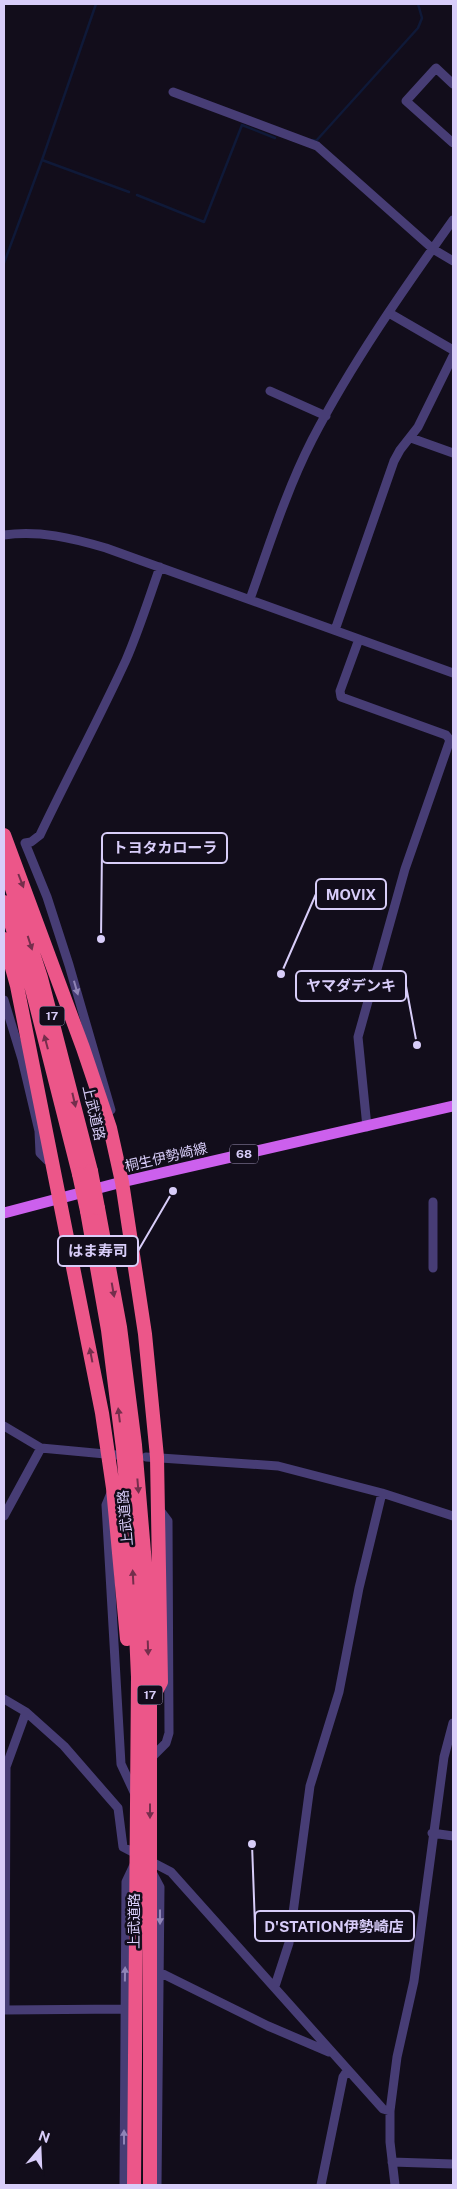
<svg xmlns="http://www.w3.org/2000/svg" width="457" height="2189" viewBox="0 0 457 2189" font-family="'Public Sans','Noto Sans JP',sans-serif">
<style>
.lines{fill:none;stroke-linecap:round;stroke-linejoin:round}
.stream{stroke:#0f1938;stroke-width:2.5}
.minor{stroke:#473d75;stroke-width:9}
.major{stroke:#cc60ed;stroke-width:11}
.highway{stroke:#ec5689;stroke-width:14}
.highway-bridge{stroke:#ec5689;stroke-width:14}
.oneway{fill:#742e4c}
.oneway2{fill:#9085b7}
.labels{text-anchor:middle;stroke-width:5;stroke-linejoin:round;paint-order:stroke}
.shield{fill:#120d1b;stroke:#9d93b6;stroke-width:1}
.shield-label{font-size:12px;font-weight:bold;fill:#d8cdf9}
.street-label{font-size:14px;fill:#d8cdf9;stroke:#120d1b}
.leader{fill:none;stroke:#d8cdf9;stroke-width:2}
.callout-dot{fill:#d8cdf9;stroke:#120d1b;stroke-width:2}
.callout{fill:#120d1b;stroke:#d8cdf9;stroke-width:2}
.callout-label{font-size:15px;text-anchor:middle;font-weight:bold;fill:#d8cdf9}
</style>
<rect width="100%" height="100%" fill="#120d1b"/>
<g class="lines">
<path class="stream" d="M 313,140 L 316,141 L 418,28 L 422,18 L 418,4
M 42,160 L 129,192
M 137,195 L 204,222 L 242,125 L 275,138
M 4,263 L 42,160 L 96,4"/>
<path class="minor" d="M 453,84 L 436,68 L 406,101 L 453,143
M 173,92 L 317,146 L 433,249 L 453,261
M 389,313 L 453,350
M 270,391 L 326,416
M 411,438 L 453,453
M 4,535 C 39,530 72,538 106,548 L 453,673
M 250,599 C 269,546 286,491 312,440 C 352,363 403,290 453,220
M 335,630 L 394,461 L 400,450 L 418,427 L 453,356
M 359,639 L 340,691 L 341,697 L 446,735 L 450,740 L 405,869 L 358,1037 L 367,1127
M 4,1000 L 22,1059 L 39,1131 L 40,1153 L 47,1160 L 53,1162
M 111,1110 L 69,965 L 47,897 L 25,843 L 31,842 L 40,835 C 68,776 99,719 126,660 C 139,630 149,598 160,567
M 433,1202 L 433,1268
M 4,1426 L 41,1448 L 116,1455
M 146,1457 L 278,1466 L 382,1493 L 453,1516
M 111,1493 L 106,1505 L 121,1764 L 135,1794
M 4,1516 L 41,1448
M 4,1699 L 26,1712 L 64,1746 L 118,1808 L 123,1847 L 171,1872 L 383,2109 L 390,2111
M 150,1759 L 166,1743 L 169,1733 L 168,1521 L 159,1509
M 432,1833 L 453,1836
M 152,1872 L 160,1887 L 157,2185
M 159,1972 L 268,2026 L 329,2052
M 275,1986 L 289,1943 L 310,1786 L 339,1692 L 359,1588 L 382,1493
M 4,2010 L 125,2009
M 5,2010 L 6,1767 L 26,1712
M 392,2162 L 453,2164
M 124,2185 L 126,1882 L 134,1865
M 321,2185 L 343,2077 L 347,2071
M 395,2185 L 390,2142 L 390,2111 L 397,2057 L 414,1981 L 444,1757 L 453,1723"/>
<path class="major" d="M 4,1213 L 122,1182 L 453,1106"/>
<path class="highway" d="M 4,835 L 83,1048 L 110,1128 L 122,1182 L 145,1334 L 157,1457 L 161,1682 L 152,1699
M 4,864 L 41,978 L 91,1171
M 4,902 L 31,985 L 79,1174
M 4,939 L 17,986 L 102,1413 L 113,1488 L 127,1639
M 98,1208 L 120,1327 L 135,1445 L 145,1564 L 150,1702 L 150,2185
M 87,1211 L 108,1330 L 123,1449 L 133,1565 L 138,1677 L 134,2185"/>
<path class="highway-bridge" d="M 91,1171 L 98,1208
M 79,1174 L 87,1211"/>
</g>
<defs><path id="oneway-solid" d="M-6-.8H1V-3.2L6.5 0L1 3.2V.8H-6Z" transform="scale(1.25)"/></defs>
<g class="oneway">
<use href="#oneway-solid" transform="translate(21 881) rotate(69)"/>
<use href="#oneway-solid" transform="translate(30 943) rotate(72)"/>
<use href="#oneway-solid" transform="translate(46 1042) rotate(-105)"/>
<use href="#oneway-solid" transform="translate(74 1100) rotate(77)"/>
<use href="#oneway-solid" transform="translate(113 1290) rotate(80)"/>
<use href="#oneway-solid" transform="translate(91 1355) rotate(-101)"/>
<use href="#oneway-solid" transform="translate(119 1415) rotate(-97)"/>
<use href="#oneway-solid" transform="translate(138 1486) rotate(85)"/>
<use href="#oneway-solid" transform="translate(133 1577) rotate(-93)"/>
<use href="#oneway-solid" transform="translate(148 1648) rotate(88)"/>
<use href="#oneway-solid" transform="translate(150 1811) rotate(90)"/>
</g>
<g class="oneway2">
<use href="#oneway-solid" transform="translate(76 988) rotate(74)"/>
<use href="#oneway-solid" transform="translate(160 1917) rotate(90)"/>
<use href="#oneway-solid" transform="translate(125 1974) rotate(-89)"/>
<use href="#oneway-solid" transform="translate(124 2137) rotate(-90)"/>
</g>
<g class="labels">
<g class="shield">
<rect x="39.5" y="1006.5" width="25" height="19" rx="4"/>
<rect x="230" y="1144.5" width="28" height="19" rx="4"/>
<rect x="137.5" y="1685.5" width="25" height="19" rx="4"/>
</g>
<g class="shield-label">
<text x="52" y="1020">17</text>
<text x="244" y="1158">68</text>
<text x="150" y="1699">17</text>
</g>
<g class="street-label">
<text transform="translate(94 1113) rotate(77)" y="5">上武道路</text>
<text transform="translate(166 1157) rotate(-13)" y="5">桐生伊勢崎線</text>
<text transform="translate(125 1518) rotate(-95)" y="5">上武道路</text>
<text transform="translate(134 1921) rotate(-90)" y="5">上武道路</text>
</g>
</g>
<path class="leader" d="M101 939L102 848M281 974L316 894M417 1045L406 986M173 1191L138 1251M252 1844L255 1926"/>
<g class="callout-dot">
<circle cx="101" cy="939" r="5"/>
<circle cx="281" cy="974" r="5"/>
<circle cx="417" cy="1045" r="5"/>
<circle cx="173" cy="1191" r="5"/>
<circle cx="252" cy="1844" r="5"/>
</g>
<g class="callout">
<rect x="102" y="833" width="125" height="30" rx="5"/>
<rect x="316" y="879" width="70" height="30" rx="5"/>
<rect x="296" y="971" width="110" height="30" rx="5"/>
<rect x="58" y="1236" width="80" height="30" rx="5"/>
<rect x="255" y="1911" width="159" height="30" rx="5"/>
</g>
<g class="callout-label">
<text x="165" y="853">トヨタカローラ</text>
<text x="351" y="900">MOVIX</text>
<text x="351" y="991">ヤマダデンキ</text>
<text x="98" y="1256">はま寿司</text>
<text x="334" y="1932">D'STATION伊勢崎店</text>
</g>
<rect width="457" height="2189" fill="none" stroke="#d8cdf9" stroke-width="10"/>
<g transform="translate(40 2149) rotate(19)" stroke="#120d1b" stroke-width="4" paint-order="stroke">
<path d="M0-4L9 19L0 12L-9 19Z" fill="#d8cdf9"/>
<text y="-8" font-size="14" font-weight="bold" text-anchor="middle" fill="#d8cdf9">N</text>
</g>
</svg>
